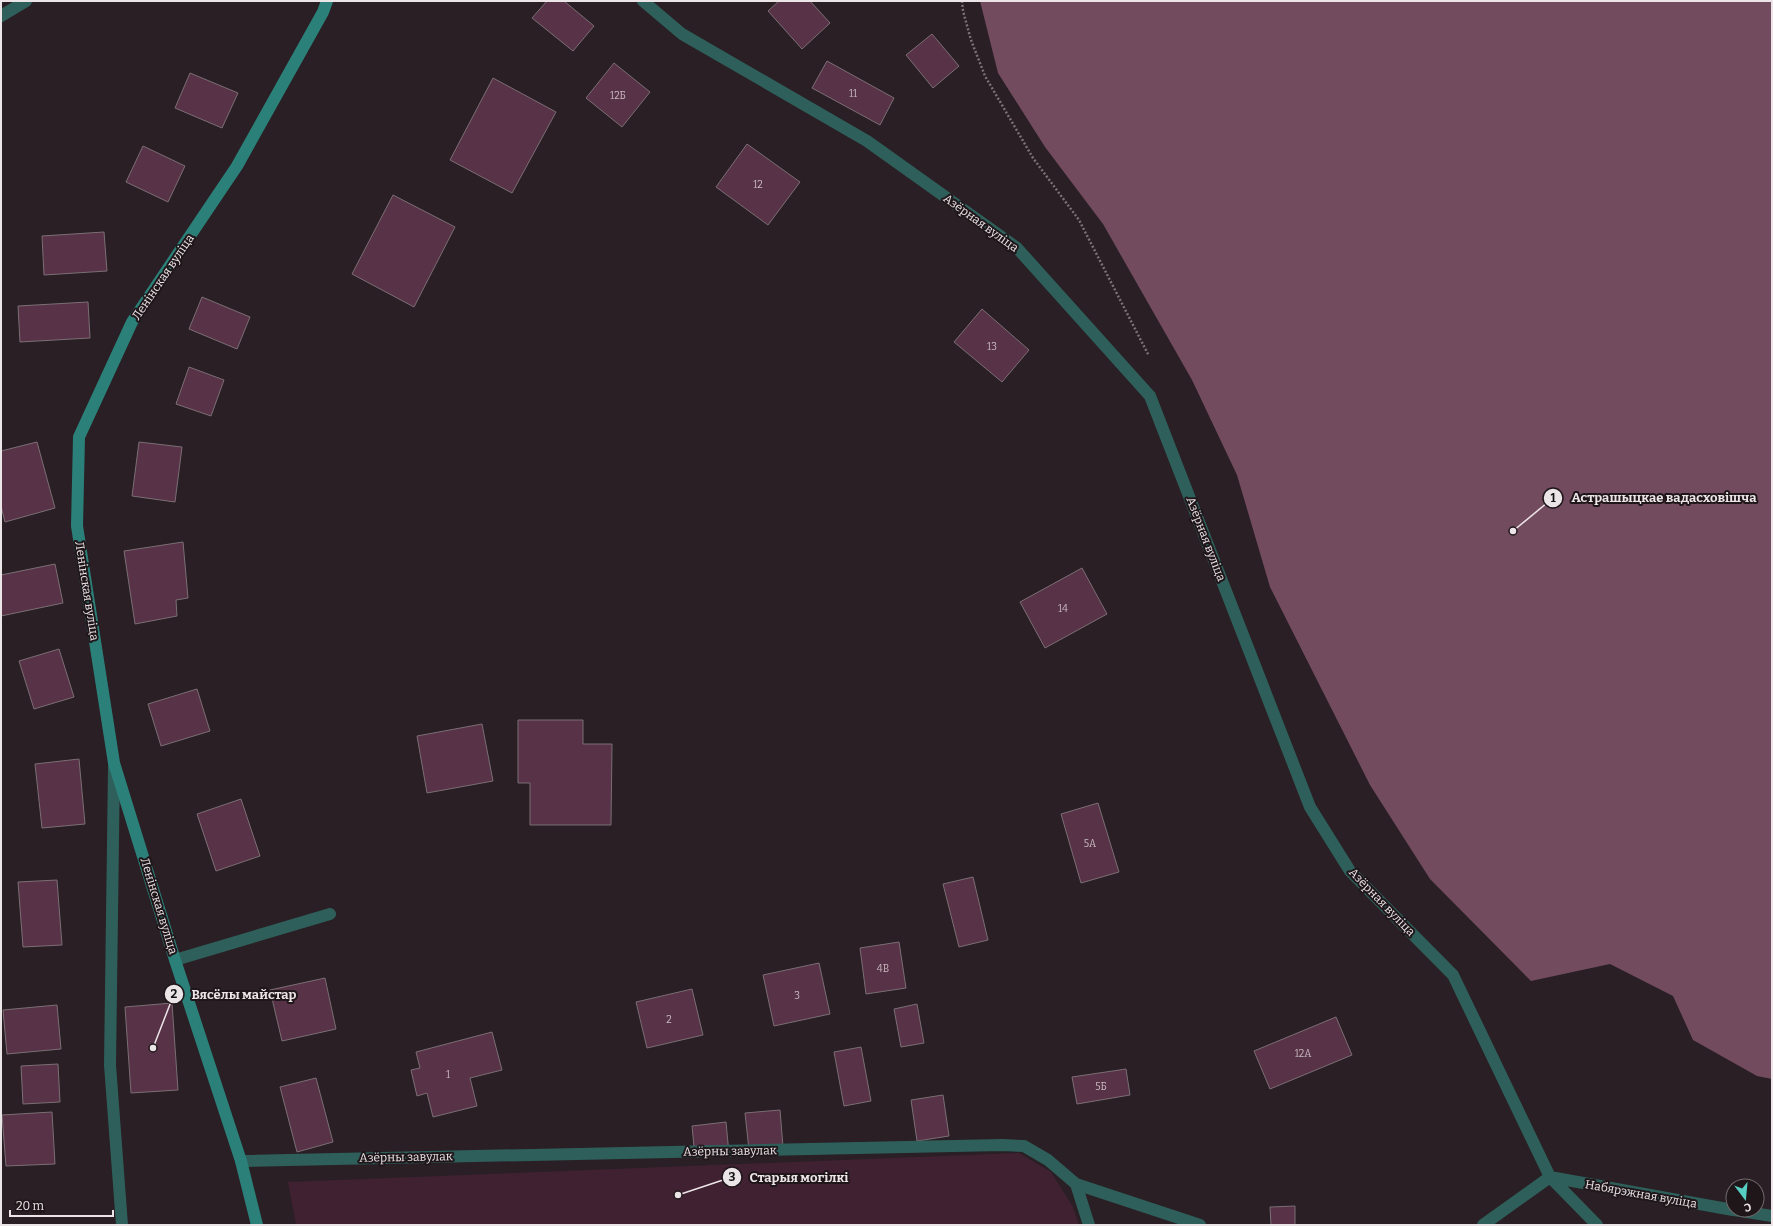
<svg xmlns="http://www.w3.org/2000/svg" width="1773" height="1226" viewBox="0 0 1773 1226" font-family="Bitter,serif">
<style>
.green{fill:#402132}
.water{fill:#724b5f}
.building{fill:#583347;stroke:#7b6e74}
.lines{fill:none;stroke-linecap:round;stroke-linejoin:round}
.path{stroke:#7b7276;stroke-width:2.5;stroke-dasharray:2 2;stroke-linecap:butt}
.lane{stroke:#2e5f5a;stroke-width:12}
.street{stroke:#2e5f5a;stroke-width:12}
.secondary{stroke:#2b8179;stroke-width:12}
.labels{text-anchor:middle;stroke-width:4;stroke-linejoin:round;paint-order:stroke}
.number-label{font-size:10px;fill:#c7b8c0}
.street-label{font-size:12px;fill:#ece5e8;stroke:#1f161a}
.leader{fill:none;stroke:#ece5e8;stroke-width:1.5}
.callout-dot{fill:#ece5e8;stroke:#1f161a;stroke-width:1.5}
.mark-label{font-size:12px;text-anchor:middle;font-weight:bold;fill:#111}
.callout-label{font-size:13px;text-anchor:middle;font-weight:bold;fill:#ece5e8;stroke:#1f161a;stroke-width:4;stroke-linejoin:round;paint-order:stroke}
</style>
<rect width="100%" height="100%" fill="#291f24"/>
<path class="green" d="M 1019,1153 L 1051,1172 L 1073,1207 L 1079,1225 L 296,1225 L 288,1182 Z"/>
<path class="water" d="M 980,1 L 1772,1 L 1772,1079 L 1757,1076 L 1693,1040 L 1673,996 L 1610,964 L 1531,981 L 1430,879 L 1370,785 L 1270,587 L 1237,475 L 1192,380 L 1103,224 L 1045,147 L 998,73 Z"/>
<path class="building" d="M 547,1 L 564,1 L 594,26 L 573,51 L 532,18 Z
M 779,1 L 810,1 L 830,23 L 802,49 L 768,11 Z
M 932,34 L 959,66 L 933,88 L 906,55 Z
M 827,61 L 894,98 L 880,125 L 812,88 Z
M 614,63 L 650,92 L 622,127 L 586,98 Z
M 190,73 L 238,93 L 222,128 L 175,108 Z
M 493,78 L 556,112 L 512,193 L 450,160 Z
M 747,144 L 800,182 L 768,225 L 716,187 Z
M 143,146 L 185,166 L 168,202 L 126,182 Z
M 393,195 L 455,227 L 414,307 L 352,274 Z
M 104,232 L 107,271 L 44,275 L 42,236 Z
M 202,297 L 250,317 L 237,349 L 189,329 Z
M 88,302 L 90,338 L 20,342 L 18,306 Z
M 982,309 L 1029,350 L 1002,382 L 954,342 Z
M 189,367 L 224,380 L 211,416 L 176,404 Z
M 37,442 L 55,508 L 5,522 L 1,506 L 1,451 Z
M 139,442 L 182,447 L 175,502 L 132,496 Z
M 183,542 L 188,598 L 176,600 L 177,616 L 135,624 L 124,551 Z
M 55,564 L 63,603 L 1,616 L 1,575 Z
M 1082,568 L 1107,614 L 1045,648 L 1020,602 Z
M 59,649 L 74,697 L 34,709 L 19,661 Z
M 197,689 L 210,731 L 161,746 L 148,704 Z
M 518,720 L 583,720 L 583,744 L 612,744 L 611,825 L 530,825 L 530,783 L 518,783 Z
M 482,724 L 493,781 L 427,793 L 417,736 Z
M 79,759 L 85,824 L 42,828 L 35,764 Z
M 241,799 L 260,856 L 216,871 L 197,814 Z
M 1098,803 L 1119,872 L 1081,883 L 1061,814 Z
M 973,877 L 988,940 L 959,947 L 943,884 Z
M 57,880 L 62,945 L 23,947 L 18,882 Z
M 899,942 L 906,988 L 866,994 L 860,948 Z
M 819,963 L 830,1014 L 774,1026 L 763,975 Z
M 325,978 L 336,1029 L 282,1041 L 270,990 Z
M 692,989 L 703,1035 L 647,1048 L 636,1002 Z
M 172,1003 L 178,1090 L 131,1093 L 125,1007 Z
M 917,1004 L 924,1043 L 901,1047 L 894,1009 Z
M 57,1005 L 61,1049 L 7,1054 L 3,1010 Z
M 1336,1017 L 1352,1055 L 1270,1089 L 1254,1051 Z
M 492,1032 L 502,1070 L 470,1078 L 477,1106 L 433,1117 L 427,1093 L 417,1096 L 411,1070 L 420,1068 L 416,1052 Z
M 861,1047 L 871,1101 L 844,1106 L 834,1052 Z
M 58,1064 L 60,1102 L 23,1104 L 21,1066 Z
M 1126,1069 L 1130,1095 L 1077,1104 L 1072,1077 Z
M 316,1078 L 333,1142 L 297,1152 L 280,1087 Z
M 943,1095 L 949,1136 L 917,1141 L 911,1100 Z
M 780,1110 L 783,1147 L 749,1150 L 745,1113 Z
M 52,1112 L 55,1164 L 6,1166 L 2,1115 Z
M 726,1122 L 729,1154 L 695,1157 L 692,1126 Z
M 1295,1206 L 1295,1225 L 1271,1225 L 1270,1207 Z"/>
<g class="lines">
<path class="path" d="M 962,1 L 963,11 L 971,40 L 985,76 L 1033,158 L 1079,220 L 1149,356"/>
<path class="lane" d="M 1,16 L 26,1
M 175,960 L 330,914
M 1076,1184 L 1089,1225"/>
<path class="street" d="M 643,1 L 682,34 L 867,141 L 1017,248 L 1150,396 L 1310,807 L 1350,871 L 1453,975 L 1550,1177 L 1597,1225
M 114,766 L 110,1065 L 122,1225
M 241,1161 L 1002,1145 L 1024,1146 L 1048,1160 L 1076,1184 L 1200,1225
M 1734,1210 L 1772,1216
M 1483,1225 L 1550,1177 L 1733,1210"/>
<path class="secondary" d="M 257,1225 L 241,1161 L 175,960 L 114,763 L 77,526 L 79,437 L 132,322 L 237,166 L 323,12 L 327,1"/>
</g>
<g class="labels">
<g class="number-label">
<text x="853" y="97">11</text>
<text x="618" y="99">12Б</text>
<text x="758" y="188">12</text>
<text x="992" y="350">13</text>
<text x="1063" y="612">14</text>
<text x="1090" y="847">5А</text>
<text x="883" y="972">4В</text>
<text x="797" y="999">3</text>
<text x="669" y="1023">2</text>
<text x="1303" y="1057">12А</text>
<text x="448" y="1078">1</text>
<text x="1101" y="1090">5Б</text>
</g>
<g class="street-label">
<text transform="translate(981 223) rotate(36)" y="4">Азёрная вуліца</text>
<text transform="translate(163 277) rotate(-56)" y="4">Ленінская вуліца</text>
<text transform="translate(1206 539) rotate(69)" y="4">Азёрная вуліца</text>
<text transform="translate(87 591) rotate(81)" y="4">Ленінская вуліца</text>
<text transform="translate(1382 902) rotate(46)" y="4">Азёрная вуліца</text>
<text transform="translate(159 906) rotate(73)" y="4">Ленінская вуліца</text>
<text transform="translate(730 1151) rotate(-1)" y="4">Азёрны завулак</text>
<text transform="translate(406 1157) rotate(-1)" y="4">Азёрны завулак</text>
<text transform="translate(1641 1194) rotate(10)" y="4">Набярэжная вуліца</text>
</g>
</g>
<path class="leader" d="M1513 531L1553 498M153 1048L174 994M678 1195L732 1177"/>
<g class="callout-dot">
<circle cx="1513" cy="531" r="4"/>
<circle cx="153" cy="1048" r="4"/>
<circle cx="678" cy="1195" r="4"/>
<circle cx="1553" cy="498" r="10"/>
<circle cx="174" cy="994" r="10"/>
<circle cx="732" cy="1177" r="10"/>
</g>
<g class="mark-label">
<text x="1553" y="502">1</text>
<text x="174" y="998">2</text>
<text x="732" y="1181">3</text>
</g>
<g class="callout-label">
<text x="1664" y="502">Астрашыцкае вадасховішча</text>
<text x="244" y="999">Вясёлы майстар</text>
<text x="799" y="1182">Старыя могілкі</text>
</g>
<rect width="1773" height="1226" fill="none" stroke="#ece5e8" stroke-width="4"/>
<g transform="translate(1745 1198) rotate(164)"><circle r="19" fill="#1f161a" stroke="#71696c"/>
<path d="M0-3L7 15L0 10L-7 15Z" fill="#57cec2"/>
<text y="-6" font-size="11" font-weight="bold" text-anchor="middle" fill="#ece5e8">С</text>
</g>
<path d="M10 1210v6h103v-6" fill="none" stroke="#ece5e8" stroke-width="2"/>
<text x="16" y="1210" font-size="12" fill="#ece5e8" stroke="#1f161a" stroke-width="3" paint-order="stroke">20 m</text>
</svg>
